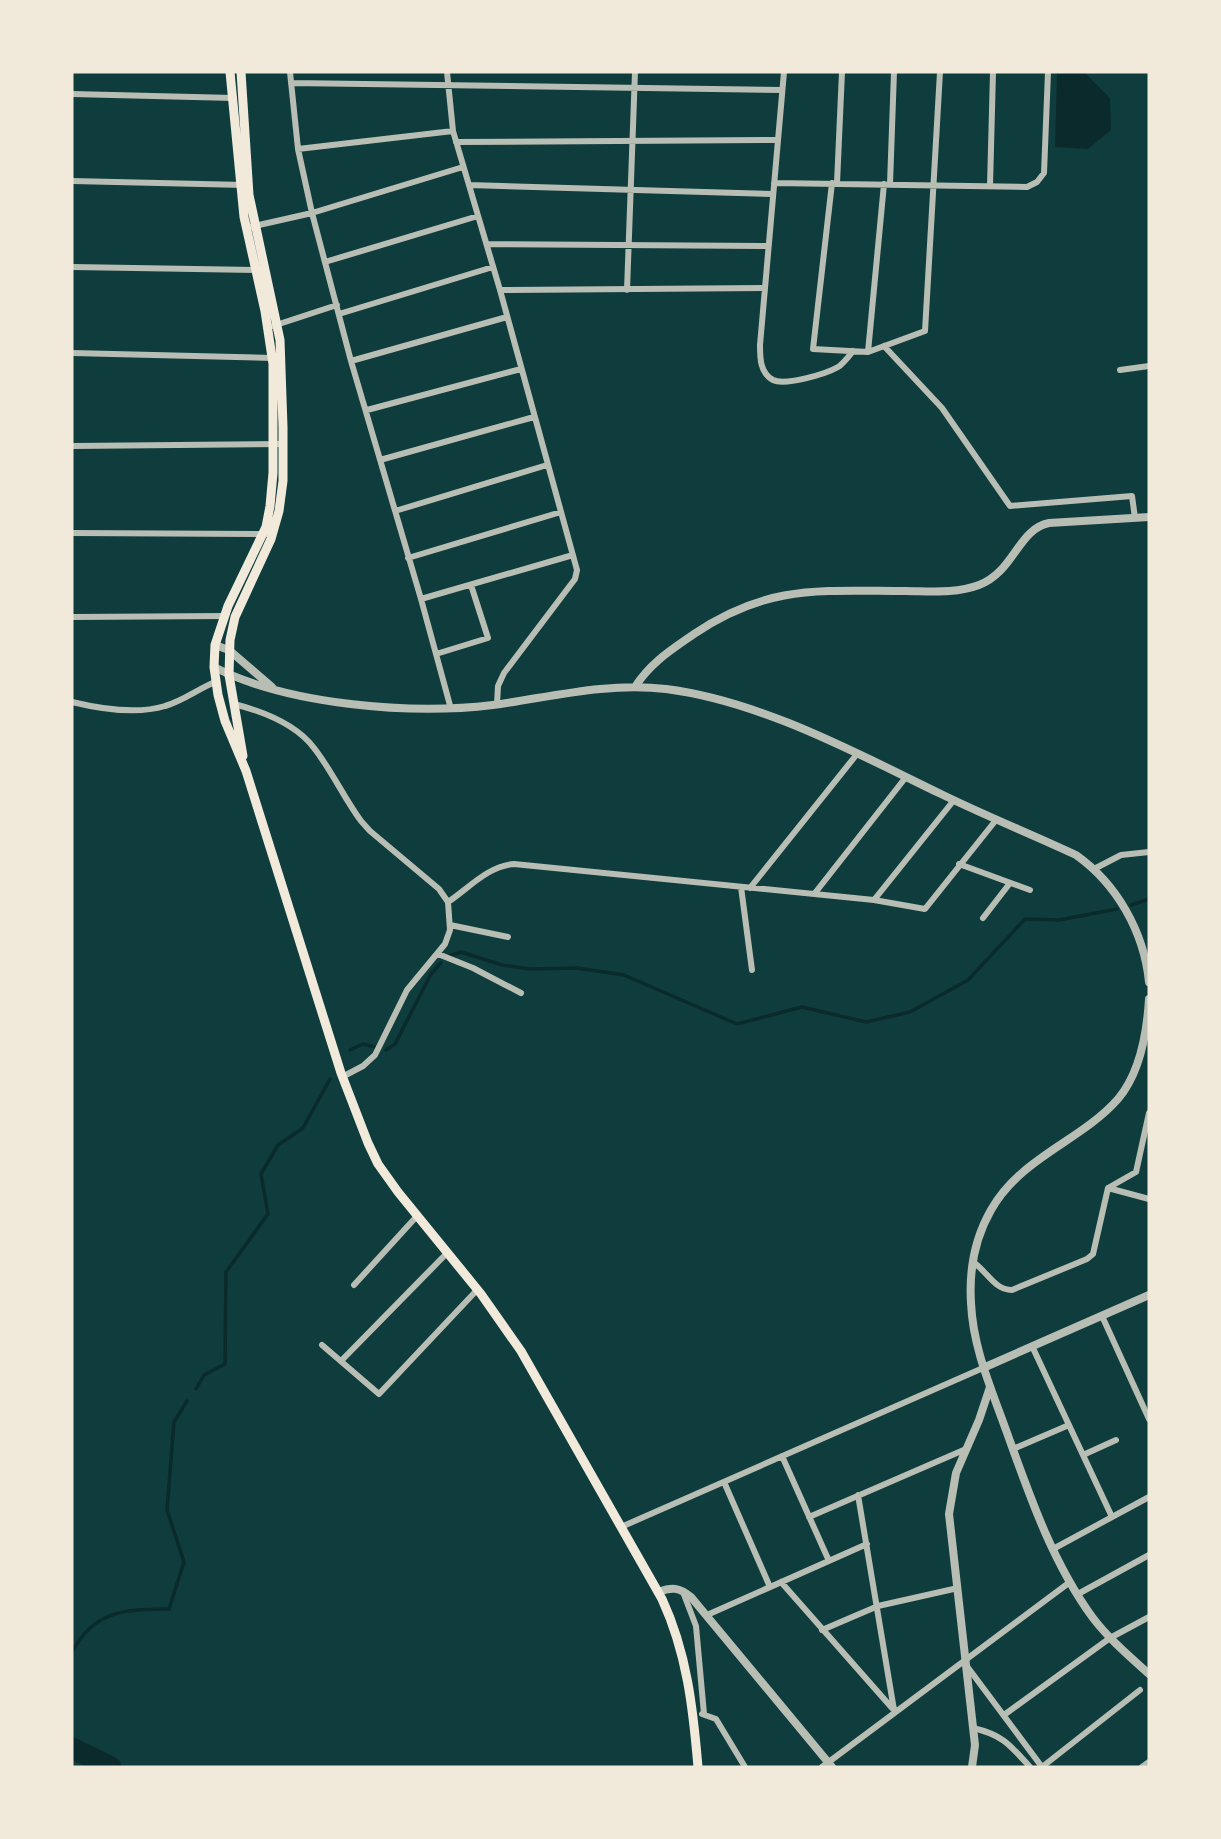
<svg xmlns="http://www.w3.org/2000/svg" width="1221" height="1839" viewBox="0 0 1221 1839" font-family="'IBM Plex Sans',sans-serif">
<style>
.water{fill:#0a2a2b}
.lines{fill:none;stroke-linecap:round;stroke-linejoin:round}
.stream{stroke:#0a2a2b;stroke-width:3.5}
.river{stroke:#0a2a2b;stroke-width:21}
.minor{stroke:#b8beb3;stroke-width:6}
.tertiary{stroke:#b8beb3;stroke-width:8}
.secondary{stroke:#f1e9da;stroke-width:9}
</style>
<rect width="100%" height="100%" fill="#0f3d3e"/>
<path class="water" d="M 1057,72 L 1084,72 L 1110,98 L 1111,130 L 1088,149 L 1055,147 Z"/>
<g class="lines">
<path class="stream" d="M 1131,905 L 1149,899
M 449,956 L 461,952 L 502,965 L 530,969 L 577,968 L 624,975 L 737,1024 L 802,1007 L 866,1022 L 910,1012 L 968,980 L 1025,919 L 1059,920 L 1117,909
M 350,1050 L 363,1044 L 375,1047
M 386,1050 L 395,1044 L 431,974 L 441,963
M 196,1389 L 204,1375 L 225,1364 L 226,1272 L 268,1214 L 261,1174 L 278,1145 L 303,1128 L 330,1079
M 72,1652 C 95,1609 125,1610 169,1609 L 184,1562 L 167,1510 L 174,1422 L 187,1401"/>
<path class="river" d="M 72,1748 L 111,1767"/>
<path class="minor" d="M 290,72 L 298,149 L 312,213 L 351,361 L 421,599 L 451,709
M 447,72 L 453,131 L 500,290 L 577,570 L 575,579 L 504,673 L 498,686 L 497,704
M 784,72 L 760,345 C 760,358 760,373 773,380 C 785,386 826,374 838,367 C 843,364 849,356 853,351
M 291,83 L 782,90
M 72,94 L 234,98
M 456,142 L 778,140
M 298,149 L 453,131
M 72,181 L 245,185
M 774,183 L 1027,187 L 1037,182 L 1044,173 L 1048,72
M 832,183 L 813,349 L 868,352 L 925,331 L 940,72
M 837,183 L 842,72
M 890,184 L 894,72
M 469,185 L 773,194
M 990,186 L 993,72
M 246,228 L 312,213 L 463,167
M 487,244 L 768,246
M 325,262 L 478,216
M 72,267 L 259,270
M 500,290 L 765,288
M 627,290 L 635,72
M 339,314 L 493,267
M 273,326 L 337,305
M 884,346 L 942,408 L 1010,506 L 1132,496 L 1135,518
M 868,352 L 884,184
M 72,353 L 273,358
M 351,361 L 507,317
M 1120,370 L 1149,366
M 367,410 L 521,369
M 72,446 L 283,444
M 380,460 L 534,417
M 395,511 L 547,465
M 72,533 L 273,534
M 408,558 L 561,512
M 421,599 L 573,555
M 72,617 L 224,616
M 436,654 L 488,638 L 471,585
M 72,702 C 101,709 136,715 165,706 C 183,701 198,689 215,682
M 234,704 C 261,711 296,724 314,748 C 332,771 344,798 361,821 L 370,831 L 439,889 L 448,902 L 450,930 L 445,944 L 407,990 L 375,1055 L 363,1066 L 342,1077
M 959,864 L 1030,890
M 1094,869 L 1121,855 L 1149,852
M 741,887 L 752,970
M 750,888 L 857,754
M 815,893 L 906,777
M 874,900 L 954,800
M 448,902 C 469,888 488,866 514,864 L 874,900 L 925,909 L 996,820
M 983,918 L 1010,883
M 450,925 L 508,937
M 438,954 L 473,968 L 521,993
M 1108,1188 L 1149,1199
M 973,1262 C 987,1271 994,1290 1012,1290 L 1087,1259 L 1093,1254 L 1108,1188 L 1136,1172 L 1149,1113
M 354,1285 L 417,1216
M 1102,1316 L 1149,1419
M 322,1345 L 379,1394 L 477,1290
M 1032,1346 L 1112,1517
M 341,1361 L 447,1253
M 1013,1449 L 1069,1425
M 1083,1455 L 1116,1440
M 782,1456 L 829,1561
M 724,1482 L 770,1587
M 858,1495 L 894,1710
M 809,1517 L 966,1449
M 621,1527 L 983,1368
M 1053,1549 L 1149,1497
M 781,1582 L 892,1708
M 683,1592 L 696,1626 L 704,1714
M 1078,1594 L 1149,1555
M 707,1615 L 867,1544
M 822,1630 L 878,1606 L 958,1588
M 966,1665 L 1042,1767
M 702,1714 L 716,1719 L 745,1767
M 1004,1715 L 1110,1638 L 1149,1617
M 973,1728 C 1003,1735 1010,1745 1030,1767
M 822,1767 L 1070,1582
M 1042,1767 L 1140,1690
M 1142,1767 L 1149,1762"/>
<path class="tertiary" d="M 215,645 L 229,650 L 272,687
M 214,667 C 288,705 411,715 493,705 C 551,697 607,682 666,689 C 761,701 856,753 941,794 C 986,816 1031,834 1076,855 C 1117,884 1144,932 1149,982
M 635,687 C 650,663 671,650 694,634 C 768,584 820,591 905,591 C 929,591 955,594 979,585 C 1014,572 1018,529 1049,523 L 1149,517
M 1149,999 C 1147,1032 1140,1073 1118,1099 C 1081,1141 1021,1157 991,1210 C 975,1238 969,1271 971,1303 C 973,1348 991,1388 1006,1430 C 1029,1494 1052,1562 1093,1618 C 1109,1639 1129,1656 1149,1674
M 983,1368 L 1149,1295
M 658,1592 C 672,1587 679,1587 691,1597 L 832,1767
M 972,1767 L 975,1745 L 949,1514 L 956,1473 L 979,1420 L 990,1387"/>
<path class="secondary" d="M 230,72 L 244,217 L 265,311 L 273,364 L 273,473 L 270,506 L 266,527 L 228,606 L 215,645 L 214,667 L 218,695 L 225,721 L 246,771 L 341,1073 L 368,1143 L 378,1164 L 398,1192 L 481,1294 L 521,1351 L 662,1599 C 687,1653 693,1708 698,1767
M 241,72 L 249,195 L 280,340 L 283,427 L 283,481 L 279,511 L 271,539 L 235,617 L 230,640 L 229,675 L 243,756"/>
</g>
<rect width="1221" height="1839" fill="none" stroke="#f1e9da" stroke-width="147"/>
</svg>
